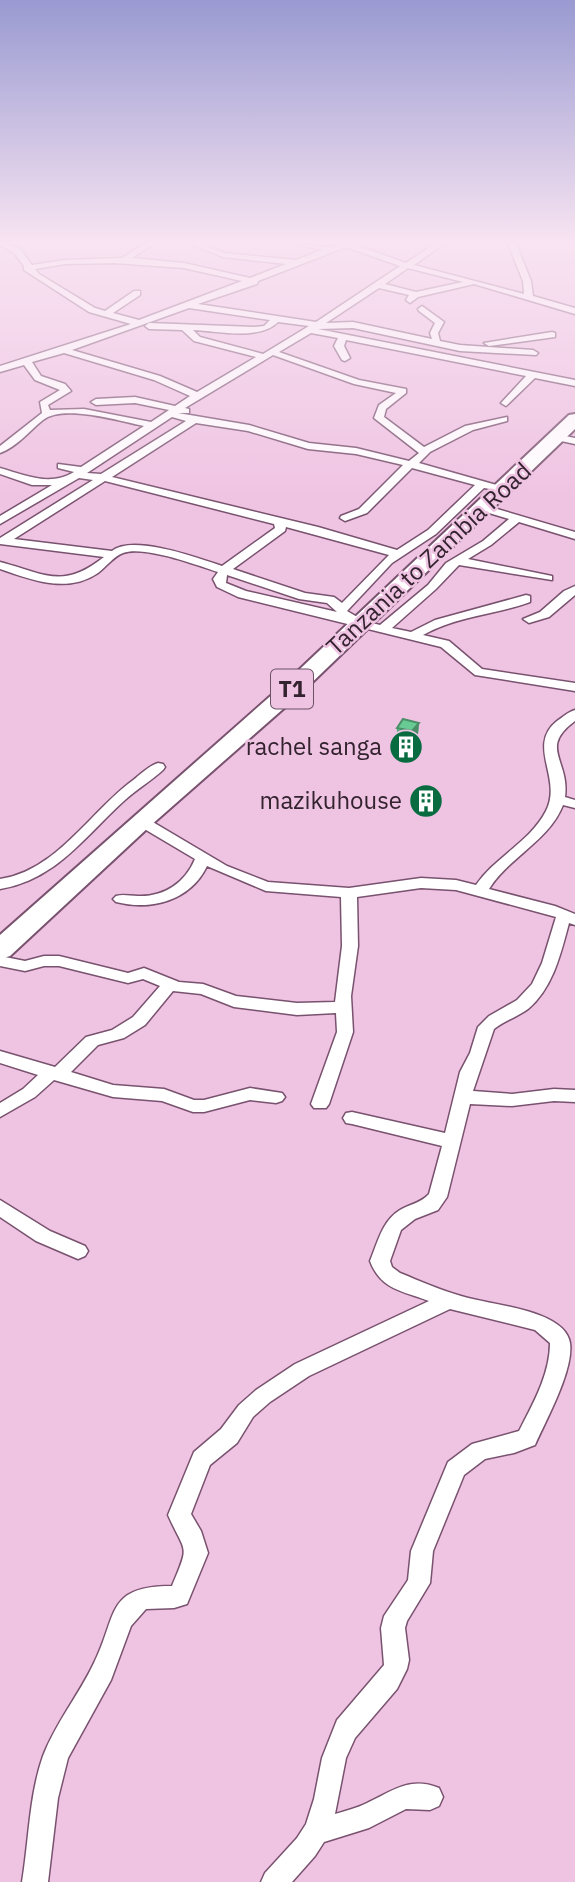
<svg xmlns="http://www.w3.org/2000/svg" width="575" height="1882" viewBox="0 0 575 1882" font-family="'IBM Plex Sans',sans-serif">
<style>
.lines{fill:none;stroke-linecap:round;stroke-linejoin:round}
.street-casing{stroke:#78526e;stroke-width:3}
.highway-casing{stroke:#78526e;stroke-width:4}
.street{fill:#fff;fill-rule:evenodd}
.highway{fill:#fff;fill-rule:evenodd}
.wall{fill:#5aaf7f}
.shaded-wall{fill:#4a8e68}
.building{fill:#69cb94;stroke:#4a8e68;stroke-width:2}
.labels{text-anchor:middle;stroke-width:5;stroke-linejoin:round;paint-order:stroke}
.shield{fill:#efc3e2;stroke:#6b5365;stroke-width:2}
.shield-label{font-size:23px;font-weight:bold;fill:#33232f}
.street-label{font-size:24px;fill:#33232f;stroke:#efc3e2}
.poi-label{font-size:24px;fill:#33232f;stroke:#efc3e2;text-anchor:end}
</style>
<rect width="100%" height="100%" fill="#efc3e2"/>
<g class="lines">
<g class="street-casing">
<path id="street" d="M 0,241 L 20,249 L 32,265 L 65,260 L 122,258 L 149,241 L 158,241 L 132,258 L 184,263 L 250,278 L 286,264 L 223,257 L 183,241 L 194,241 L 224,253 L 296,260 L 322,250 L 281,241 C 297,241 313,247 328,247 C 338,247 347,241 357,241 L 353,244 L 406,263 L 439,241 L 448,241 L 414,265 L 524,294 L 523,281 L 507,241 L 515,241 L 531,281 L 533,296 L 575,308 L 575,314 L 474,284 L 418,297 L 410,303 L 406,300 L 409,295 L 379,288 L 326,323 L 353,322 L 432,339 L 430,333 L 435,323 L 419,311 L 418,309 L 422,306 L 444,322 L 438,333 L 440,341 L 460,345 L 533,350 L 538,353 L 536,355 L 460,351 L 353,328 L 318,329 L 575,380 L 575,386 L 535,378 L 506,406 L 501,403 L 526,376 L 346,340 L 344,346 L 350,358 L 345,361 L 342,360 L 334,346 L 338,338 L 311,333 L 279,352 L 359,380 L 406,389 L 406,393 L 386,409 L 384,417 L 424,447 L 465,426 L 507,417 L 507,421 L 473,430 L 430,452 L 419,463 L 507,488 L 507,492 L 484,488 L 436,534 L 392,563 L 347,611 L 364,621 L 380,625 L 428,585 L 446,563 L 483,541 L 509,519 L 479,510 L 479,506 L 487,506 L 575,532 L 575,539 L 519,522 L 491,545 L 468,559 L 552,576 L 552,580 L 459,565 L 436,589 L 392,628 L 411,632 L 435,620 L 526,595 L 530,596 L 530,602 C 495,615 456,616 423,635 L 449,641 L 482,669 L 575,683 L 575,691 L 475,675 L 441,647 L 238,597 L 217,587 L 213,579 L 218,572 C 197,565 143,545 123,553 C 114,556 106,567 98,573 C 67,594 32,580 0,569 L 0,562 C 46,574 62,590 104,557 L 0,544 L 0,538 L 93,480 L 79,478 L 0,524 L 0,516 L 52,485 L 32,485 L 0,474 L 0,468 C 25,475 50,487 74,472 L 58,468 L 58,464 L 81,467 L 144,426 C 119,421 64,404 43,420 C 29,431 17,447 0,453 L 0,446 L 42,413 L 40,402 L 60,390 L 35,380 L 24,365 L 0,372 L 0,366 L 131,324 L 89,312 L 24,270 L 24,266 L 14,253 L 0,245 ZM 346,247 L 400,266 L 316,322 L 198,304 L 257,284 L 258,281 ZM 114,263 L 184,268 L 242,281 L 139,320 L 113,313 L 140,295 L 140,291 L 134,291 L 105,311 L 95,308 L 39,274 L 35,269 L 65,264 ZM 408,268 L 463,282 L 416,292 L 385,284 ZM 189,308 L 270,320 L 264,326 L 254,327 L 149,323 L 145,326 L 149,329 L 182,330 L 194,341 L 256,357 L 197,392 L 160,376 L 72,350 ZM 278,322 L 309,326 L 263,354 L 200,337 L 193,330 C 218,331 259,341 278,322 ZM 64,353 L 154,380 L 190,396 L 175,406 L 135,397 L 96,399 L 91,402 L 96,405 L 135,403 L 169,410 L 151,422 L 84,409 L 50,410 L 48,405 L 71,391 L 65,384 L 41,376 L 32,362 ZM 273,355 L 354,384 L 396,393 L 379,405 L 374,418 L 419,453 L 409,461 L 356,448 L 309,443 L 249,425 L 178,413 L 189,413 L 189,409 L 185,408 ZM 172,417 L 186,421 L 101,474 L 87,473 ZM 196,423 L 248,431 L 308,449 L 356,454 L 403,465 L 359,509 L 341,516 L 340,518 L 345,521 L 367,513 L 412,468 L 475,485 L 428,530 L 397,550 L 318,527 L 112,477 ZM 105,481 L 274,524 L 275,528 L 222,566 C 198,558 133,534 112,551 L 14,539 ZM 286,527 L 389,555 L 342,603 L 334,597 L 305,593 L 233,569 L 285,531 ZM 227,575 L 299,599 L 327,603 L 337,612 L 246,591 L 226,583 Z
M 552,332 L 555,333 L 555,337 L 489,346 L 484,343 Z
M 556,434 L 575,438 L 575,444 L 552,439 L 551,437 Z
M 575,586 L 575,595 L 549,617 L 529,623 L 523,619 L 540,612 L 564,591 Z
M 575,710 L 575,721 C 538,748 570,760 565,797 L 575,800 L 575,808 L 563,805 C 549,841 509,857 489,889 L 555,906 L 575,914 L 575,925 L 569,923 C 561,953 553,988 528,1009 C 517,1017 504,1021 494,1029 L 473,1091 L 512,1094 L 554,1089 L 575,1090 L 575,1102 L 554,1101 L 512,1106 L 470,1104 L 447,1197 L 438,1210 L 415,1219 L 401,1230 L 390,1261 L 392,1267 L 400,1273 C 420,1281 440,1290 461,1296 C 488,1305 565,1309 570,1343 C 574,1370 546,1420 535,1445 L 514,1453 L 485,1459 L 464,1475 L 433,1551 L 430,1583 L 407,1621 L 405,1628 L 409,1660 L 407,1669 L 397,1689 L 355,1738 L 346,1758 L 335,1814 C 345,1811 357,1808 367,1803 C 393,1791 410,1776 439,1788 L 443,1797 L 439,1806 L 430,1810 L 406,1809 L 369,1828 L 324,1842 L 315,1856 L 292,1882 L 261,1882 L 265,1873 L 297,1838 L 306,1824 L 314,1799 L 322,1758 L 337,1720 L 384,1665 L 381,1628 L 384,1616 L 408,1580 L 411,1551 L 448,1462 L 472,1444 L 519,1431 C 533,1404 550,1374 550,1343 L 535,1330 L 450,1309 L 309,1376 L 270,1402 L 253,1417 L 237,1443 L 210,1465 L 191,1514 L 201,1531 L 208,1553 L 187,1604 L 174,1608 L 146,1609 L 131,1626 L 111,1680 L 68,1758 L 58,1798 L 48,1882 L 22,1882 C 29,1840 29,1796 43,1756 C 56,1722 79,1695 94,1663 C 118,1615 105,1586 172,1586 C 190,1543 186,1555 168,1515 L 194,1452 L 221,1429 L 239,1405 L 256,1390 L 295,1364 L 429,1301 C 403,1291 381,1290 370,1261 C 378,1242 382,1221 400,1210 C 410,1204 421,1203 429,1194 L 442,1146 L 352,1124 L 346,1123 L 343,1118 L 346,1113 L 352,1112 L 445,1133 L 460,1072 L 470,1053 L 478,1027 L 489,1016 L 517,1000 L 532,984 L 542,963 L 556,917 L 456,890 L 421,888 L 357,897 L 358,946 L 351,996 L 353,1032 L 329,1104 L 326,1108 L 314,1108 L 311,1104 L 337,1032 L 336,1013 L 297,1015 L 234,1007 L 201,994 L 173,991 L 145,1025 L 124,1038 L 98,1045 L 71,1072 L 113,1085 L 164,1089 L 194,1100 L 204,1100 L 250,1088 L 282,1093 L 285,1097 L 282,1101 L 276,1103 L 250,1100 L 204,1112 L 193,1112 L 162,1101 L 113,1097 L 54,1080 L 35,1097 L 0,1117 L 0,1103 L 23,1089 L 38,1075 L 0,1063 L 0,1051 L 55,1067 L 86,1037 L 112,1030 L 133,1017 L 160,986 L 143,979 L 128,983 L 59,966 L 44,966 L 25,971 L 0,966 L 0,956 L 25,961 L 44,956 L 59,956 L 128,973 L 144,968 L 179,982 L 203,984 L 236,996 L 297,1003 L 335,1002 L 342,946 L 341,897 L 266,891 L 207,866 C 190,901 151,911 116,902 L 113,899 L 116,896 C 123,894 130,896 138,896 C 164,897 185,883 195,859 L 136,824 L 134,821 L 136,818 L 146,818 L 227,866 L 268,882 L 349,888 L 421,878 L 456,880 L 476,885 C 495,857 530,842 546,811 C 563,778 526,746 557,721 C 563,717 568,712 575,710 Z
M 158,763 L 163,764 L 165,767 L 163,770 C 151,781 137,789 125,800 C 85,836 56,880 0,889 L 0,879 C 56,871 89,813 132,781 C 140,775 148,766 158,763 Z
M 0,1200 L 50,1231 L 85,1246 L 88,1251 L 85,1256 L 78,1259 L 36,1241 L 0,1217 Z"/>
</g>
<g class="highway-casing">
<path id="highway" d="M 575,414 L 575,429 L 299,695 L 150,826 L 10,956 L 0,959 L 0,935 L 283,685 L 569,415 Z"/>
</g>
<use href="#street" class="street"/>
<use href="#highway" class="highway"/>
</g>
<path class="wall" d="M 419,723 L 417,745 L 411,753 L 396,749 L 397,728 Z"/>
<path class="shaded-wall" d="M 419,723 L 417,745 L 411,753 L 412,731 Z"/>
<path class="building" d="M 403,719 L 419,723 L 412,731 L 397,728 Z"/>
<linearGradient id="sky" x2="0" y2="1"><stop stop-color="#999ad1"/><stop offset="0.48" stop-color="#f8e4f2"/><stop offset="1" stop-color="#f8e4f2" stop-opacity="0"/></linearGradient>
<rect width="575" height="504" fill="url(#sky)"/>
<defs>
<g id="building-disc" transform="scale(1.75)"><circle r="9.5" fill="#096c41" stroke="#efc3e2"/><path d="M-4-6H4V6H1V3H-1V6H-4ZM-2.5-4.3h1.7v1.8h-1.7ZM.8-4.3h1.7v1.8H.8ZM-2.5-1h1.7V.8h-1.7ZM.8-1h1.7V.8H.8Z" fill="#fff"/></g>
</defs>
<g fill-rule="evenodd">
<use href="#building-disc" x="406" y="747"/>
<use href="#building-disc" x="426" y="801"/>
</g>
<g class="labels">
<rect class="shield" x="271" y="669.5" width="42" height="39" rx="5"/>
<g class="shield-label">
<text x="292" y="697">T1</text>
</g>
<g class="street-label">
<text transform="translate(429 559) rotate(-43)" y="8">Tanzania to Zambia Road</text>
</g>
<g class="poi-label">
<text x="382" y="755">rachel sanga</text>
<text x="402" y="809">mazikuhouse</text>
</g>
</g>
</svg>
